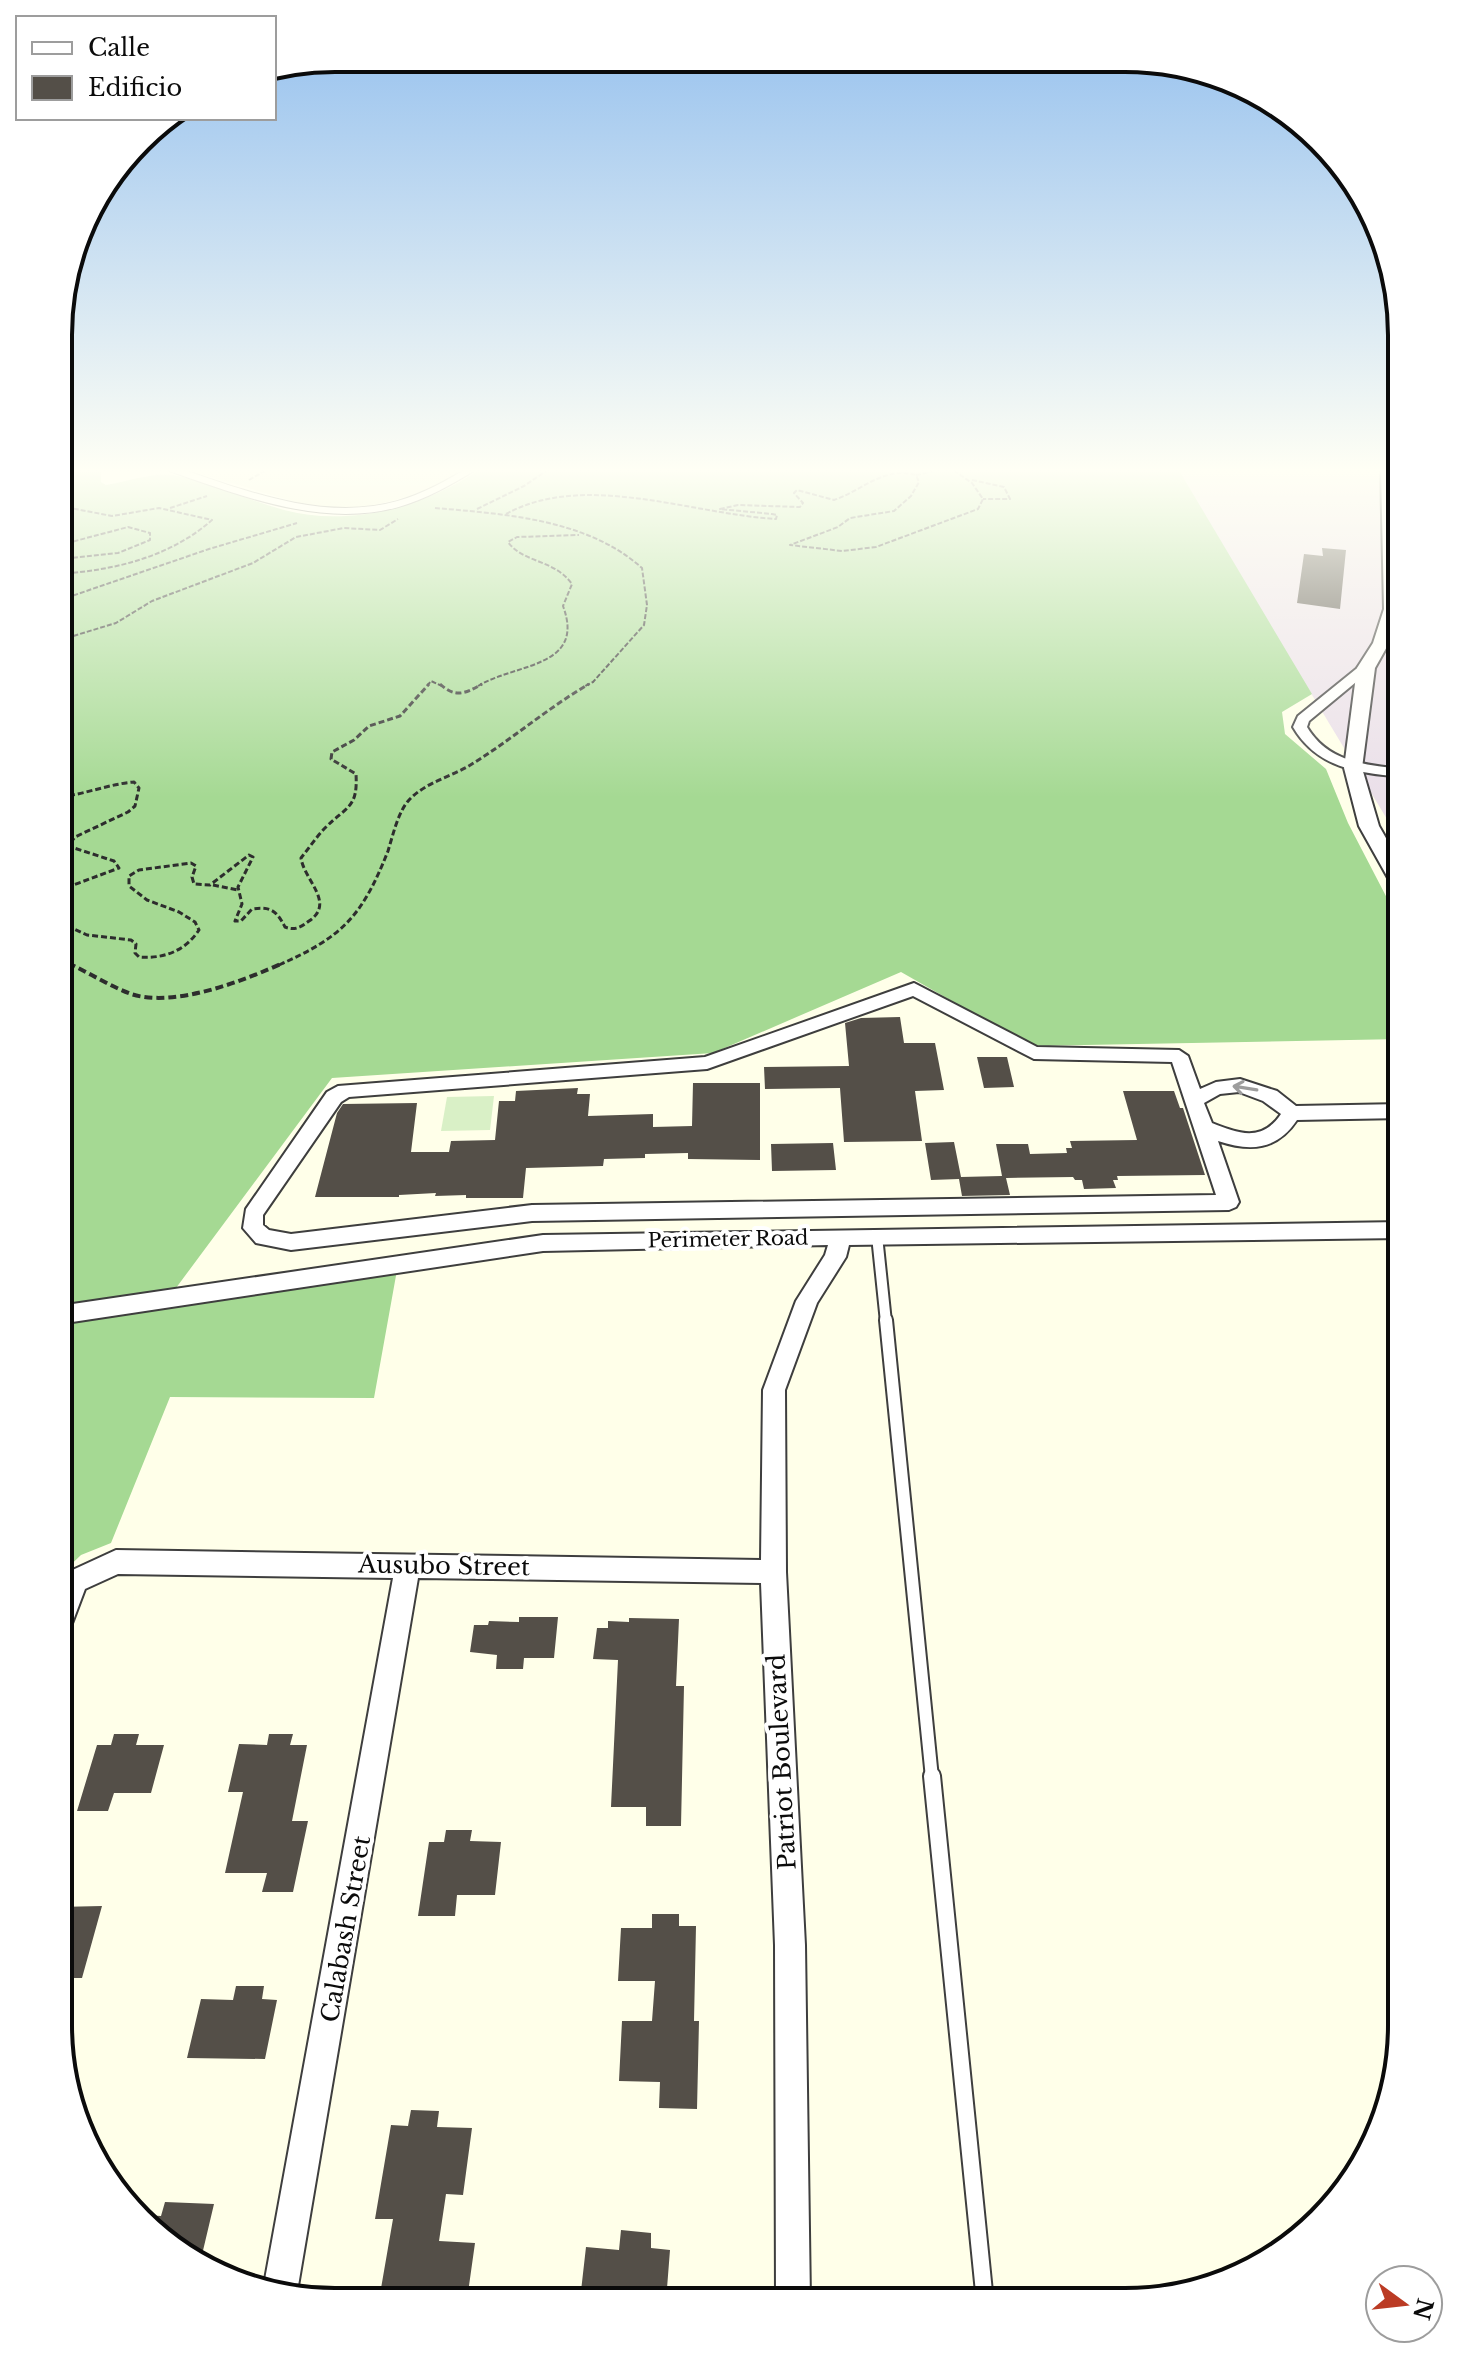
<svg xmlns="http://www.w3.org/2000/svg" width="1460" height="2360" viewBox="0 0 1460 2360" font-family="'Libre Baskerville',serif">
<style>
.industrial{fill:#eadfe9}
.farmland{fill:#eff4ca}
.forest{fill:#a5d993}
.pitch{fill:#d9f0c6}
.building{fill:#544f48}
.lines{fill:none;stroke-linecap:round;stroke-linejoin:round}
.service-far4-casing{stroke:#3e3e3e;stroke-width:8}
.service-far3-casing{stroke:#3e3e3e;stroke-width:11}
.service-far2-casing{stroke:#3e3e3e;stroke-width:14}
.service-far1-casing{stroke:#3e3e3e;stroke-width:16}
.service-casing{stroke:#3e3e3e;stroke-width:20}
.minor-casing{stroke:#3e3e3e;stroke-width:4}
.tertiary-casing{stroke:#3e3e3e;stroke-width:4}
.path-far2{stroke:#2d2d2d;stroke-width:2;stroke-dasharray:5 2;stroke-linecap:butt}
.path-far1{stroke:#2d2d2d;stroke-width:3;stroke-dasharray:6 3;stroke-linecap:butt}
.path{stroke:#2d2d2d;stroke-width:4;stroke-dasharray:8 4;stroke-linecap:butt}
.service-far4{stroke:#fff;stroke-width:6}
.service-far3{stroke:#fff;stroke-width:8}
.service-far2{stroke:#fff;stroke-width:10}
.service-far1{stroke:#fff;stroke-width:12}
.service{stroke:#fff;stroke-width:16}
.minor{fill:#fff;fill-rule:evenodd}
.tertiary{fill:#fff;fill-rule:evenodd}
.oneway{stroke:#9d9d9d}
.labels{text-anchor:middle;stroke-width:8;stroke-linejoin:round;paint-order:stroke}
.street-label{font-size:20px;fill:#0b0b0b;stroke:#fff}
.near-street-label{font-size:24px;fill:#0b0b0b;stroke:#fff}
.rim{fill:none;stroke:#0b0b0b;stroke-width:4}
</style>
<rect width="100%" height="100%" fill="#ffffe9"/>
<path class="industrial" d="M 1177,467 L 1402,467 L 1402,844 L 1236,569 Z"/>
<path class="farmland" d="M 178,467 L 470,467 L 427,492 L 379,504 L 343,509 L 309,506 Z"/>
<path class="forest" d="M 94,467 L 94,470 L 101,470 L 101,482 L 106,485 C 126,482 153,472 173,475 C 210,482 247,500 284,510 C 350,528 429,506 483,467 L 1177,467 L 1312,694 L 1282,712 L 1285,734 L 1326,769 L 1348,823 L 1402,927 L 1402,1039 L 1031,1046 L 901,972 L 713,1053 L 332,1078 L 173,1292 L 397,1270 L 374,1398 L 170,1397 L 111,1543 L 81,1555 L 59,1576 L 60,468 Z"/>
<path class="pitch" d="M 494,1096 L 490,1130 L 441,1131 L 447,1097 Z"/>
<path class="building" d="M 1322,548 L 1346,550 L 1340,609 L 1297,603 L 1304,554 L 1323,556 Z
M 900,1017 L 904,1043 L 935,1043 L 944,1090 L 915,1091 L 922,1141 L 844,1142 L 840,1088 L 765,1089 L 764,1067 L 849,1066 L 845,1023 L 861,1018 Z
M 977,1057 L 1007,1057 L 1014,1087 L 984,1088 Z
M 693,1083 L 760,1083 L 760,1160 L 688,1159 L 688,1153 L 645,1154 L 645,1158 L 604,1159 L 603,1166 L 526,1168 L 523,1198 L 466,1198 L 466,1195 L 435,1196 L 436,1193 L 399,1195 L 399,1197 L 315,1197 L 337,1113 L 343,1104 L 417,1103 L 411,1152 L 449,1152 L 451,1141 L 495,1140 L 499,1101 L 515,1101 L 516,1091 L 578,1088 L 577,1094 L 590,1094 L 588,1116 L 653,1114 L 653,1127 L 692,1126 Z
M 1123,1091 L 1174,1091 L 1180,1108 L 1183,1108 L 1205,1175 L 1117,1176 L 1118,1180 L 1113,1180 L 1116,1188 L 1084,1189 L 1082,1180 L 1075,1180 L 1073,1177 L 1006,1178 L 1010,1195 L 962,1196 L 959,1179 L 931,1180 L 925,1143 L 954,1142 L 961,1177 L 1002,1176 L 996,1144 L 1028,1144 L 1030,1154 L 1067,1153 L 1066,1148 L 1072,1148 L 1070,1141 L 1137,1140 Z
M 833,1143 L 836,1170 L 772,1171 L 771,1144 Z
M 519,1617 L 558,1617 L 554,1658 L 524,1658 L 523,1669 L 496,1669 L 497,1655 L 470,1652 L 474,1625 L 488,1625 L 489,1621 L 519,1622 Z
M 629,1618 L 679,1619 L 676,1686 L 684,1686 L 681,1826 L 646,1826 L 646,1807 L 611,1807 L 618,1660 L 593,1659 L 597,1628 L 608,1628 L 608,1621 L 629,1622 Z
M 114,1734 L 139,1734 L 136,1745 L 164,1745 L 151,1793 L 114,1793 L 108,1811 L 77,1811 L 97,1745 L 111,1745 Z
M 269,1734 L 293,1734 L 290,1745 L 307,1745 L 292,1821 L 308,1821 L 293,1892 L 262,1892 L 267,1873 L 225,1873 L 243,1792 L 228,1792 L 239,1744 L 267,1745 Z
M 446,1830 L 472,1830 L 470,1841 L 501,1842 L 495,1895 L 457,1895 L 455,1916 L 418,1916 L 429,1842 L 444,1842 Z
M 102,1906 L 82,1978 L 58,1978 L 58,1907 Z
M 652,1914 L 679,1914 L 679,1926 L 696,1926 L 694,2021 L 699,2021 L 697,2109 L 659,2108 L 660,2082 L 619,2081 L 622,2021 L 652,2021 L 655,1981 L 618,1981 L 621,1928 L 652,1928 Z
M 236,1986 L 264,1986 L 262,1999 L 277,2000 L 265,2059 L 187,2058 L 201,1999 L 233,2000 Z
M 411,2110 L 439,2111 L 437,2127 L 472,2128 L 463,2195 L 446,2194 L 439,2241 L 475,2243 L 467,2300 L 379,2300 L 393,2219 L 375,2219 L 391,2125 L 408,2126 Z
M 165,2202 L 214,2204 L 201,2259 L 166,2244 L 144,2215 L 161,2216 Z
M 621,2230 L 651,2233 L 651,2248 L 670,2250 L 666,2301 L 580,2300 L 586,2247 L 619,2250 Z"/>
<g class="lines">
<g class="service-far4-casing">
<path id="service-far4" d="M 166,467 C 238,491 321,526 398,504 C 426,496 450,482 475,467
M 1392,611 L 1400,649 L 1401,686"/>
</g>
<g class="service-far3-casing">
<path id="service-far3" d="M 1401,684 L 1402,774"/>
</g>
<g class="service-far2-casing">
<path id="service-far2" d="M 877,1236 L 886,1322"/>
</g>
<g class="service-far1-casing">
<path id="service-far1" d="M 886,1320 L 932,1778"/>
</g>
<g class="service-casing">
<path id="service" d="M 932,1776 L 985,2302"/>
</g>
<g class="minor-casing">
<path id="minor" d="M 1361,665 L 1373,668 L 1309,721 L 1307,727 C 1328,762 1365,765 1402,769 L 1402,777 C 1358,773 1317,768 1293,727 L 1298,716 Z
M 914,983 L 1037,1047 L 1179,1050 L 1188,1056 L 1200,1089 L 1216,1082 L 1240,1079 L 1277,1091 L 1296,1106 L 1402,1104 L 1402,1118 L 1297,1120 C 1277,1150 1251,1152 1218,1141 L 1239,1202 L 1236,1207 L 1229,1210 L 532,1221 L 291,1250 L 256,1243 L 243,1228 L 246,1209 L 327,1092 L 338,1086 L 705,1057 ZM 913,996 L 1034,1059 L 1172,1062 L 1216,1195 L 532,1205 L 291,1234 L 269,1230 L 263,1225 L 263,1215 L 341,1102 L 349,1097 L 707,1069 ZM 1239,1092 L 1263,1101 L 1281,1114 C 1262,1142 1239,1134 1212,1123 L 1204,1103 L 1220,1094 Z
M 1402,1222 L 1402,1238 L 849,1245 L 846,1257 L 817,1303 L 785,1390 L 786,1572 L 805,1945 L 810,2301 L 776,2301 L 775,1945 L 761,1583 L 418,1578 L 297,2292 L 295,2298 L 264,2285 L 393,1578 L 118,1574 L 85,1589 L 68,1634 L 59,1637 L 59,1591 L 66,1573 L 116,1550 L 761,1560 L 763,1390 L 796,1301 L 825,1255 L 828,1245 L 543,1251 L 59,1324 L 59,1306 L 543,1235 Z"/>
</g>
<g class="tertiary-casing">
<path id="tertiary" d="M 1381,467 L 1395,467 L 1400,609 L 1389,643 L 1375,668 L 1362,768 L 1379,826 L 1402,866 L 1402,891 L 1392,885 L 1359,826 L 1344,768 L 1357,668 L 1373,643 L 1384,609 Z"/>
</g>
<path class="path-far2" d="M 916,475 L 949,468
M 249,480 L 271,467
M 972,480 L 1004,487 L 1010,499 L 983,499
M 60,506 L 112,516 L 159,508 L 212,520 C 170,557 115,570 60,574
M 170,508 L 207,496
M 435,508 C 505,514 587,519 642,568 L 647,605 L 644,625 L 593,682 L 585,686
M 477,509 L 524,486 L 552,467
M 506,514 C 584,471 691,514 776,519 L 777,515 L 772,514 L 720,509 L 738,505 L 800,507 L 803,503 L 794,493 L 797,490 L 834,500 C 863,490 884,466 916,475 L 919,482 L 911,496 L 894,511 L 850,518 L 838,527 L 790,545 L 842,551 L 876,547 L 978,509 L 983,499 L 972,483 L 949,467
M 60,545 L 128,527 L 150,533 L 150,540 L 118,553 L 60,559
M 60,600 L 209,549 L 297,523
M 60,640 L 116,623 L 152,601 L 253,563 L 296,537 L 344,528 L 380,530 L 398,519
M 427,686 L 431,681 L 442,686
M 478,686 C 516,663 586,668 563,606 L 572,584 C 554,559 523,563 508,542 L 517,537 L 579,535"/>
<path class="path-far1" d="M 440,684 C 455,698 465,694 482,684
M 60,797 C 86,794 109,784 134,782 L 139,788 L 135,806 L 128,812 L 75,837 L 68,846 L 114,861 L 119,868 L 60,890
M 60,845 L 68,846
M 213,885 L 238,890
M 59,922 L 87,935 L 131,940 L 136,944 L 135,953 L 139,957 C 164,959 185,951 199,930 L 195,922 L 179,912 L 147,900 L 129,886 L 129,876 L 139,870 L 191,863 L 196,866 L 192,877 L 194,884 L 210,885 L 249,855 L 253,857 L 238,887 L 242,904 L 235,921 L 241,921 L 252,909 C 272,906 277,912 285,927 C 295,931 301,927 309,921 C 336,903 304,880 301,858 C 309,848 317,836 326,827 C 347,806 358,808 356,774 L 331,759 L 332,752 L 354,740 L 369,726 L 400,716 L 429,684
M 59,959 L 72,965
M 279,965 C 342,937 362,917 388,851 C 393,835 398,812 409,800 C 425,783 447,778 467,767 C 509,742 546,709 589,684"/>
<path class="path" d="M 68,963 C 89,973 110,986 131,994 C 174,1008 243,981 283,963"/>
<use href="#service-far4" class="service-far4"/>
<use href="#service-far3" class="service-far3"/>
<use href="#service-far2" class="service-far2"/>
<use href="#service-far1" class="service-far1"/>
<use href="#service" class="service"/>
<use href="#minor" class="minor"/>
<use href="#tertiary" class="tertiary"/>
</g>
<defs><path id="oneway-shaft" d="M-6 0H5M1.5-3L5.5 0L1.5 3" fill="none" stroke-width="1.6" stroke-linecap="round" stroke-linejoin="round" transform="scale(2)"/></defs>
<use class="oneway" href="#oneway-shaft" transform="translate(1245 1088) rotate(-171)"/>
<linearGradient id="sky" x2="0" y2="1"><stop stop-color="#91beee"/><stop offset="0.59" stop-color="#fffff5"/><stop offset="1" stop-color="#fffff5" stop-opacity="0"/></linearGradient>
<rect width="1460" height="798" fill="url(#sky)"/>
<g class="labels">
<g class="street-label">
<text transform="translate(728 1239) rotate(-1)" y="7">Perimeter Road</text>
</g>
<g class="near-street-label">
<text transform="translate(444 1566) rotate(1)" y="8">Ausubo Street</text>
<text transform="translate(782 1762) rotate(-93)" y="8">Patriot Boulevard</text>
<text transform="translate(346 1929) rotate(-80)" y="8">Calabash Street</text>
</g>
</g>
<path d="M0 0H1460V2360H0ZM335 72H1125A263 263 0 0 1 1388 335V2025A263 263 0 0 1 1125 2288H335A263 263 0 0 1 72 2025V335A263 263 0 0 1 335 72Z" fill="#fff" fill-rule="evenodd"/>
<path class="rim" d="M335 72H1125A263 263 0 0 1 1388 335V2025A263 263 0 0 1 1125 2288H335A263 263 0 0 1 72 2025V335A263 263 0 0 1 335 72Z"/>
<rect x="16" y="16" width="260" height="104" fill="#ffffff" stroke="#9d9d9d" stroke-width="2"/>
<rect x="32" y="42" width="40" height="12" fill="#ffffff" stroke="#9d9d9d" stroke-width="2"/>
<text x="88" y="56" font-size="24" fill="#0b0b0b">Calle</text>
<rect x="32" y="76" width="40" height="24" fill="#544f48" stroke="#9d9d9d" stroke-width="2"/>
<text x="88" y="96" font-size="24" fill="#0b0b0b">Edificio</text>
<g transform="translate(1404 2304) rotate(105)"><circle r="38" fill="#ffffff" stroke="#9d9d9d" stroke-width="2"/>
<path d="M0-6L14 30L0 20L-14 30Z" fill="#bb3b24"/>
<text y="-12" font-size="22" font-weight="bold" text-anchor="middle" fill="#0b0b0b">N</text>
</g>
</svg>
